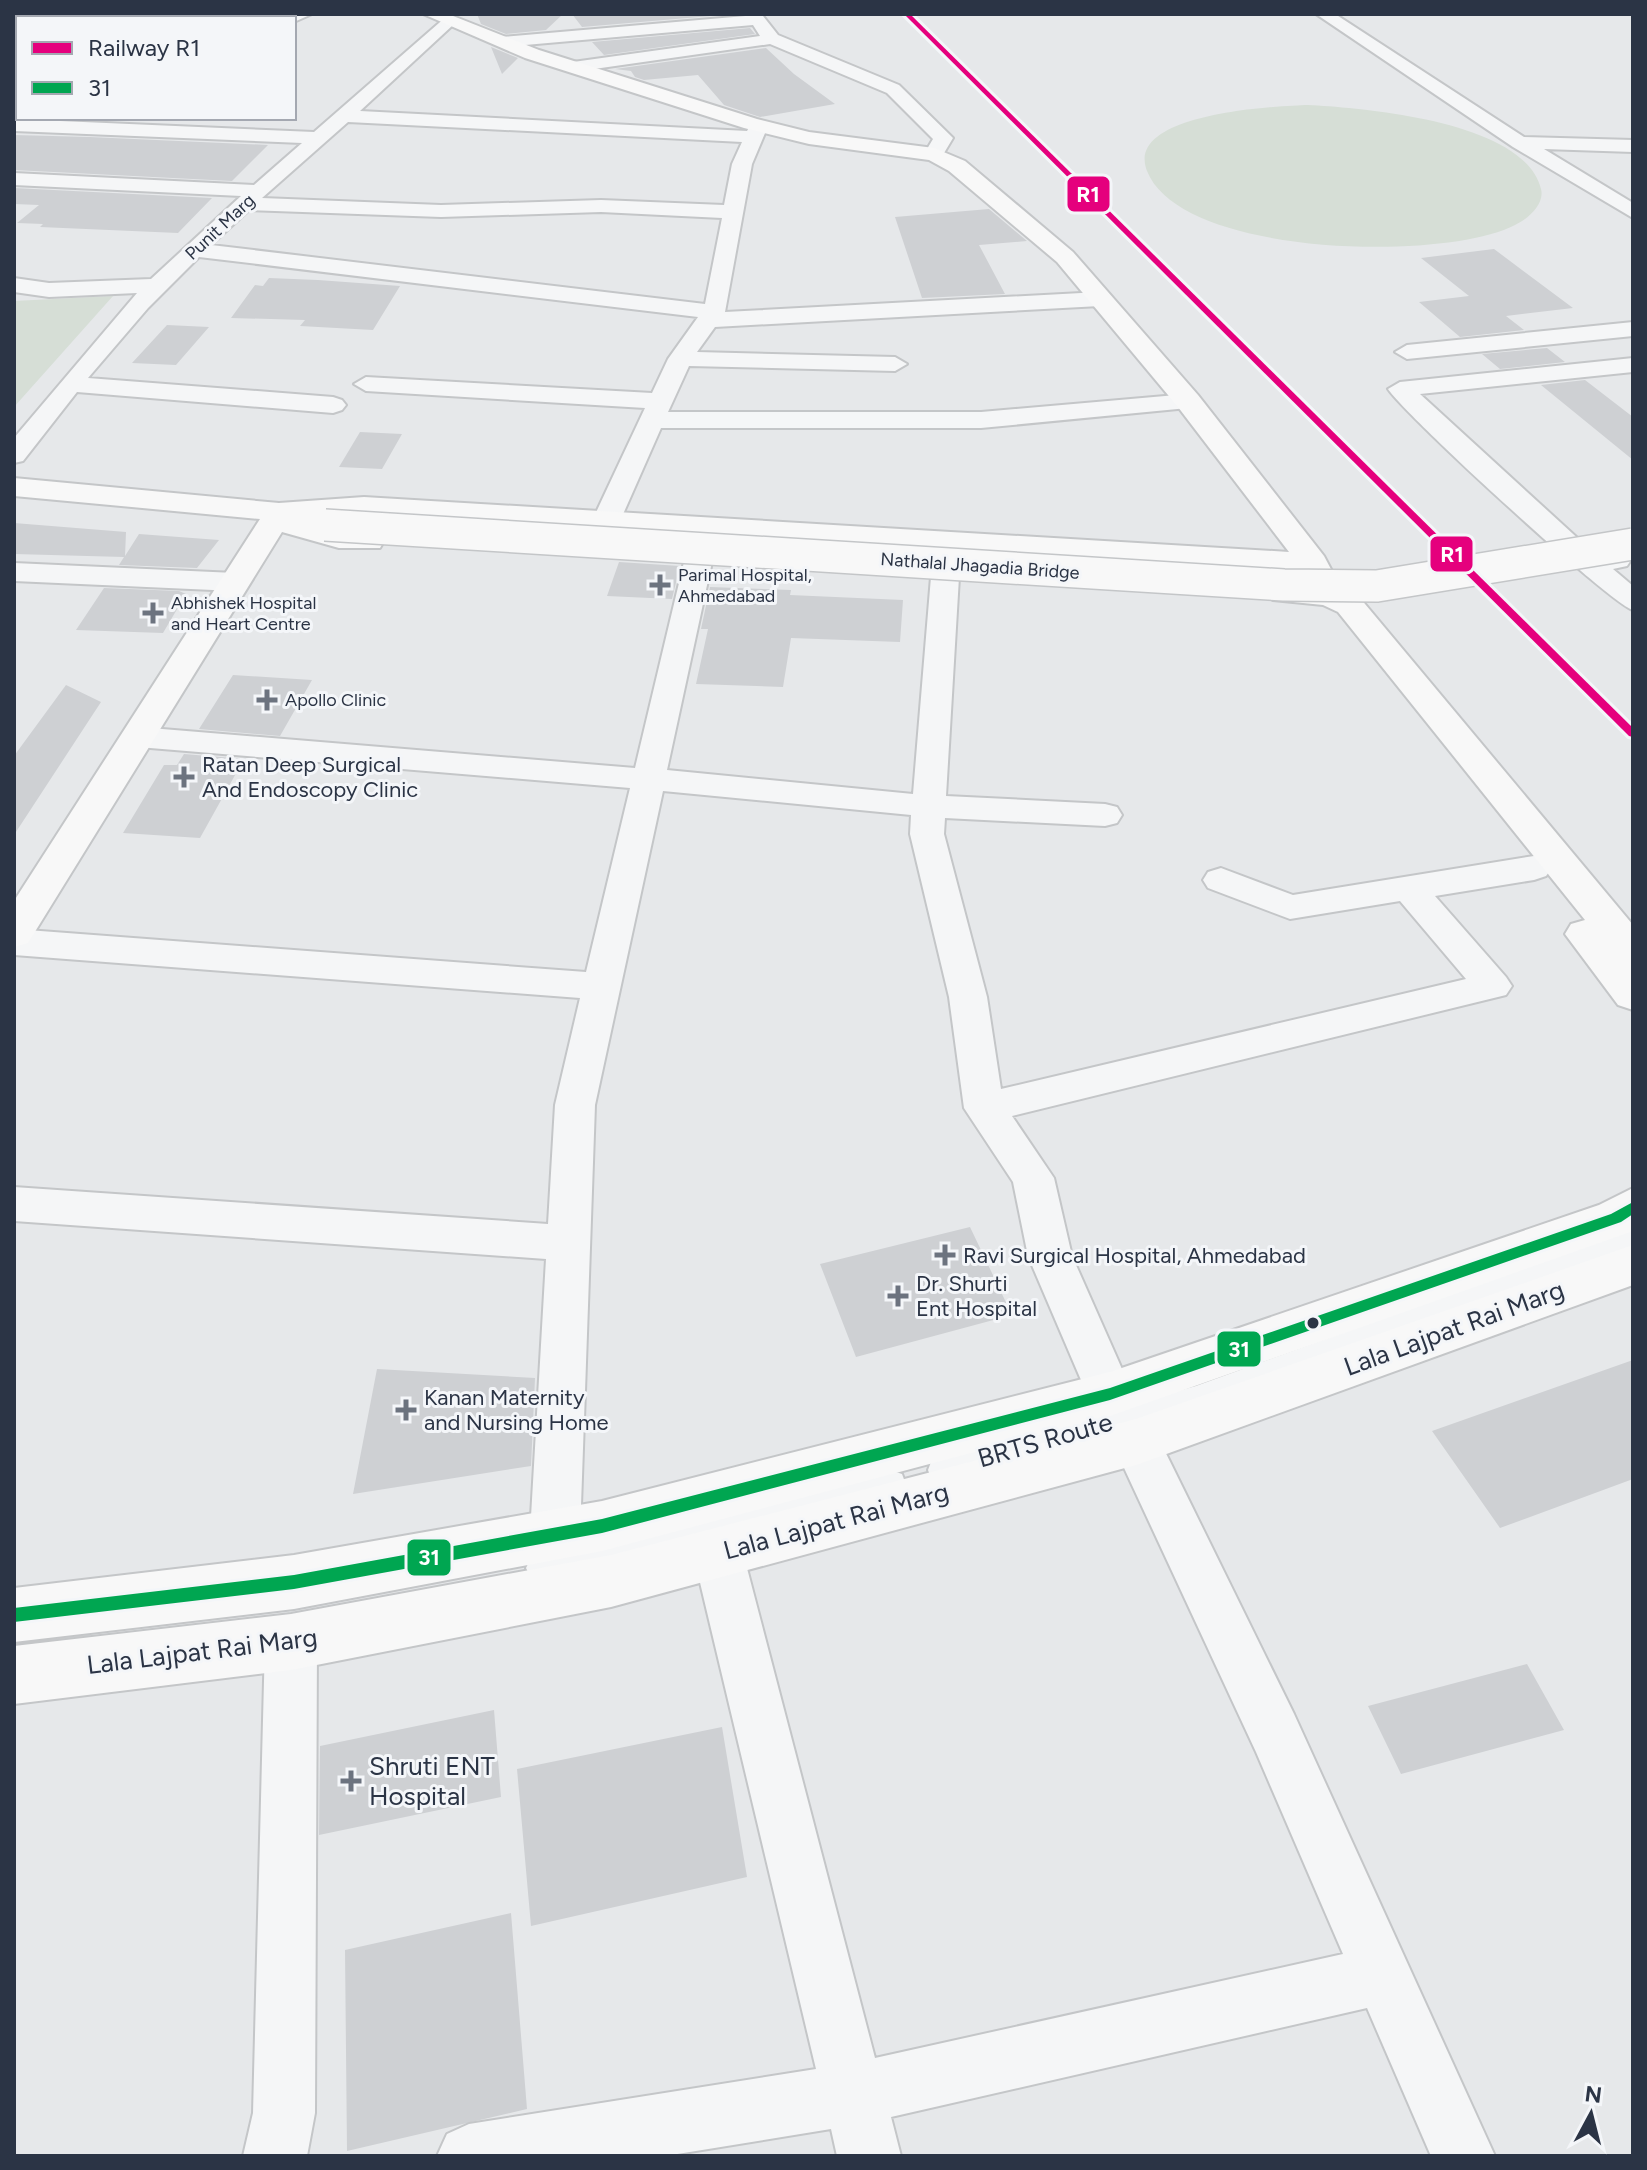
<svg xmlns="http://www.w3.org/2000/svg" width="1647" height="2170" viewBox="0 0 1647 2170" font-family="Figtree,sans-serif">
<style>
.green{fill:#d6ded6}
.building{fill:#ced0d3}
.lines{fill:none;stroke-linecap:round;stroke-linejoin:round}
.lane-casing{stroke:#c4c6c8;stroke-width:4}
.street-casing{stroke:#c4c6c8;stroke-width:4}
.secondary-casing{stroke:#c4c6c8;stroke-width:4}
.lane{fill:#f5f6f7;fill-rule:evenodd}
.street{fill:#f5f6f7;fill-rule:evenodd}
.secondary{fill:#f8f8f8;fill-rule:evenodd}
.secondary-bridge-casing{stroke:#c4c6c8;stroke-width:34;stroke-linecap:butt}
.secondary-bridge{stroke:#f8f8f8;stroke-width:31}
.bus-1-casing{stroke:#f4f6f9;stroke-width:6}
.bus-1{fill:#00a651;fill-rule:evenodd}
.rail-1-casing{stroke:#f4f6f9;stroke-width:6}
.rail-1{fill:#e5007d;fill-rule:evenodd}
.poi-dot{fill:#6c737f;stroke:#f4f6f9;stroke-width:3}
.bus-dot{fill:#2b3445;stroke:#f4f6f9;stroke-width:3}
.labels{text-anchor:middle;stroke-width:6;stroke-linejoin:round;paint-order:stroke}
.far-street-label{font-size:18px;fill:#2b3445;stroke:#f4f6f9}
.far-poi-label{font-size:18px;fill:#2b3445;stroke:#f4f6f9;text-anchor:start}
.poi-label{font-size:22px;fill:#2b3445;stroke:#f4f6f9;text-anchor:start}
.near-street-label{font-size:26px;fill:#2b3445;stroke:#f4f6f9}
.near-poi-label{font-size:26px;fill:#2b3445;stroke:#f4f6f9;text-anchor:start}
.line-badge{stroke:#f4f6f9;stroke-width:3}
.badge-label{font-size:22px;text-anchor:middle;font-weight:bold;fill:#fff}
</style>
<rect width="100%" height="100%" fill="#e6e8ea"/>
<path class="green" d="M 1308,105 C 1364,108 1525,121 1541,189 C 1545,204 1528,219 1515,225 C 1444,262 1181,257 1147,171 C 1124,113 1276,106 1308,105 Z
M 113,296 L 14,407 L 14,301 Z"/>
<path class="building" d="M 477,14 L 563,14 L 546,30 L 506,34 L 481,24 Z
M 572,14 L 734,14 L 582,27 Z
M 750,28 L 755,34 L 604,55 L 592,42 Z
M 491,47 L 518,58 L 502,74 Z
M 766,48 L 794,74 L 835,104 L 760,117 L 724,105 L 698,75 L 644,80 L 635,77 L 631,71 L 615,69 Z
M 14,135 L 90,137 L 268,145 L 232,181 L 14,170 Z
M 14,188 L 212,198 L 178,233 L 40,227 L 43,224 L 17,223 L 39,205 L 14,204 Z
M 989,209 L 1027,241 L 979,245 L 1005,294 L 922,298 L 895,217 Z
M 1494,249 L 1573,308 L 1506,316 L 1524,330 L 1460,337 L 1419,302 L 1469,296 L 1421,258 Z
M 269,278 L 318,280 L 400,286 L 373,330 L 300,326 L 305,320 L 231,318 L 255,285 L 263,286 Z
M 167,325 L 209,327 L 176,365 L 132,363 Z
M 1547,348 L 1565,362 L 1500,369 L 1482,354 Z
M 1585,380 L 1633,417 L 1633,460 L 1541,385 Z
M 360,432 L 402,434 L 382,469 L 339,467 Z
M 14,523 L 126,532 L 125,556 L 139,534 L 219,540 L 197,568 L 119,565 L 124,557 L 14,554 Z
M 619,562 L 680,566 L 672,599 L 607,596 Z
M 710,587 L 791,590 L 790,595 L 903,600 L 900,642 L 791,638 L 783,687 L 696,684 L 708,629 L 701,629 Z
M 104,588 L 179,591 L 186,594 L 163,633 L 76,630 Z
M 233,675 L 312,680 L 280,736 L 199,729 Z
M 66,685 L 101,702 L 14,835 L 14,756 Z
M 184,754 L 244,759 L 200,838 L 123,833 L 164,765 L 177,765 Z
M 970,1227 L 1012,1315 L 856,1357 L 820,1264 Z
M 1633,1360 L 1633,1479 L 1500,1528 L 1432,1431 Z
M 377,1369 L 535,1378 L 531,1466 L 353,1494 Z
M 1527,1664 L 1564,1730 L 1401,1774 L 1368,1706 Z
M 494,1710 L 501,1797 L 319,1835 L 320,1746 Z
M 722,1727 L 747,1877 L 531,1926 L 517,1769 Z
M 511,1913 L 527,2109 L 347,2151 L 345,1950 Z"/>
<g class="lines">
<g class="lane-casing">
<path id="lane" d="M 1633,1228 L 1633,1246 L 1196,1406 L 940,1481 L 931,1478 L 928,1470 L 931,1462 L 940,1459 L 1196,1386 Z
M 893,1471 L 902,1474 L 905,1482 L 902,1490 L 893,1493 L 539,1580 L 530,1576 L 526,1568 L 530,1560 L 539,1556 Z"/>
</g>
<g class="street-casing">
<path id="street" d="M 74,14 L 96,14 L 99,18 L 77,18 Z
M 286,14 L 312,14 L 294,22 L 294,18 L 282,18 Z
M 1316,14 L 1335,14 L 1524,137 L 1633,140 L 1633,152 L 1544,149 L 1633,203 L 1633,218 L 1513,147 Z
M 757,15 L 763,16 L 778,35 L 899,85 L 953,138 L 941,158 L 927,158 L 924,154 L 933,139 L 887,93 L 770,44 L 573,72 L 564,67 L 573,62 L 760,36 L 753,25 L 502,47 L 493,42 L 502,37 Z
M 447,16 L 453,17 L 453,25 L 360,111 L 747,131 L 752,122 L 766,122 L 768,126 L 752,164 L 725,312 L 1100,292 L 1111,299 L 1100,306 L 715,327 L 697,352 L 895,357 L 907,364 L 895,371 L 689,366 L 668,412 L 981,412 L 1188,394 L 1200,401 L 1188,408 L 981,428 L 661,428 L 620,521 L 616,527 L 596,527 L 592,521 L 645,408 L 366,391 L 354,384 L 366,377 L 652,393 L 668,359 L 698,317 L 199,257 L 148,308 L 88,378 L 333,397 L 342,400 L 346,405 L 342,410 L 333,413 L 77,392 L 23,461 L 14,463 L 14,438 L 137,293 L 49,297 L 14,292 L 14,278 L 49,283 L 151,279 L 241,196 L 14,185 L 14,173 L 254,185 L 302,143 L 14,131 L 14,119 L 314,132 ZM 348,122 L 742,142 L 732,164 L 724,205 L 601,200 L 441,205 L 262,198 ZM 249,210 L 441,217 L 601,212 L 722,218 L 705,304 L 211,245 Z
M 14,41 L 18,41 L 18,51 L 14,51 Z
M 14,75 L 18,76 L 18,86 L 14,85 Z
M 1633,322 L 1633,336 L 1407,359 L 1395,352 L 1407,345 Z
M 1633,358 L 1633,372 L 1420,394 L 1596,555 L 1617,551 L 1627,554 L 1631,560 L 1627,566 L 1613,569 L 1633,586 L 1633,610 C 1611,604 1406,416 1388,389 L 1400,382 Z
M 698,553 L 708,556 L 712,562 L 667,770 L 913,794 L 931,577 L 935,571 L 955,571 L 959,577 L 946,796 L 1105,804 L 1117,807 L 1122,815 L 1117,823 L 1105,826 L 945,818 L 944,834 L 987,997 L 1001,1089 L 1466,979 L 1400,901 L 1290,919 L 1208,888 L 1203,880 L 1208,872 L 1221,868 L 1293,895 L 1534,856 L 1546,860 L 1552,868 L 1546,876 L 1534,880 L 1435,896 L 1506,977 L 1512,986 L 1506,995 L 1012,1116 L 1054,1178 L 1072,1256 L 1133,1394 L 1127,1408 L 1110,1414 L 1093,1408 L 1028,1256 L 1013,1182 L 964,1108 L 949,997 L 910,834 L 911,815 L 663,791 L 595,1105 L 580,1534 L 573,1550 L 555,1557 L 537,1550 L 530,1534 L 546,1259 L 14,1221 L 14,1187 L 548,1224 L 555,1105 L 580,998 L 14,955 L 14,929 L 586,972 L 630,788 L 138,747 L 127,744 L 122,737 L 127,730 L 138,727 L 635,768 L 684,562 L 688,556 Z
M 14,563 L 235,573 L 245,576 L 249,582 L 245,588 L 235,591 L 14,581 Z
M 1136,1421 L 1153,1427 L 1294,1714 L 1495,2156 L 1431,2156 L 1367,2008 L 891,2117 L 901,2156 L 837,2156 L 831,2129 L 665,2156 L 437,2156 L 447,2134 L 469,2124 L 816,2069 L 693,1553 L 700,1536 L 718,1530 L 736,1536 L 743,1553 L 875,2058 L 1343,1954 L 1256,1752 L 1112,1442 L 1119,1427 Z
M 291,1617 L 309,1624 L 317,1642 L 315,2113 L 307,2156 L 243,2156 L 253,2113 L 265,1642 L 273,1624 Z"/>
</g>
<g class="secondary-casing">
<path id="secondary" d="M 423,14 L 448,14 L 539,50 L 757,119 L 809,132 L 934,148 L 965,161 L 1073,252 L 1198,395 L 1324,556 L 1342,590 L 1360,598 L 1633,925 L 1633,1010 L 1618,1005 L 1565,934 L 1571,924 L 1585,920 L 1338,612 L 1323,605 L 1273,600 L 1268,593 L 1273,586 L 1308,585 L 1301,572 L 364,515 L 311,521 L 341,530 L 380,534 L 384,541 L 380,548 L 339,548 L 282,532 L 28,943 L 14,947 L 14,901 L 260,519 L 14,496 L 14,478 L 279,503 L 364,497 L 1289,552 L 1178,407 L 1057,262 L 949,171 L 929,160 L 809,144 L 744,128 L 525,58 Z
M 1633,1188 L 1633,1231 L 1110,1416 L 602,1551 L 294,1609 L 14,1642 L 14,1588 L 294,1555 L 602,1501 L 1110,1372 L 1599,1205 Z
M 1633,1245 L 1633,1285 L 1136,1465 L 611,1607 L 291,1670 L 14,1704 L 14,1646 L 291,1614 L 611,1555 L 1136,1419 Z"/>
</g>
<use href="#lane" class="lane"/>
<use href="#street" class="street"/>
<use href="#secondary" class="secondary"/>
<g class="secondary-bridge-casing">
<path id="secondary-bridge" d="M 325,525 L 1284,585 L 1377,586 L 1633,544"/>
</g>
<use href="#secondary-bridge" class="secondary-bridge"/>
<g class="bus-1-casing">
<path id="bus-1" d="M 1633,1202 L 1633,1214 L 1621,1222 L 1110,1400 L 602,1533 L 294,1589 L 14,1622 L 14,1608 L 294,1575 L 602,1519 L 1110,1388 L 1611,1214 Z"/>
</g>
<use href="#bus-1" class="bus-1"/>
<g class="rail-1-casing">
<path id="rail-1" d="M 904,14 L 910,14 L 1633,728 L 1633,737 L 1629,736 Z"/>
</g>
<use href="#rail-1" class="rail-1"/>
</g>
<g class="poi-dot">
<path d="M656 573h8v8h8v8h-8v8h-8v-8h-8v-8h8z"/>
<path d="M149 601h8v8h8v8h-8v8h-8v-8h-8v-8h8z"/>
<path d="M263 688h8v8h8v8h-8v8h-8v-8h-8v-8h8z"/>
<path d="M180 765h8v8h8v8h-8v8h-8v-8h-8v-8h8z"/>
<path d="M941 1243h8v8h8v8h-8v8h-8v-8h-8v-8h8z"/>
<path d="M894 1284h8v8h8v8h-8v8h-8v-8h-8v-8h8z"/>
<path d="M402 1398h8v8h8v8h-8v8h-8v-8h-8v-8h8z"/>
<path d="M347 1769h8v8h8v8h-8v8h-8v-8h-8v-8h8z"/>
</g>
<circle class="bus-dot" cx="1313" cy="1323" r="7"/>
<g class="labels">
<g class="far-street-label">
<text transform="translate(220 227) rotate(-43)" y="6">Punit Marg</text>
<text transform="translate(980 566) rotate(4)" y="6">Nathalal Jhagadia Bridge</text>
</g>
<g class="far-poi-label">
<text x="678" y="581">Parimal Hospital,<tspan x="678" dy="21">Ahmedabad</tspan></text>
<text x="171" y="609">Abhishek Hospital<tspan x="171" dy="21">and Heart Centre</tspan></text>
<text x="285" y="706">Apollo Clinic</text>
</g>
<g class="poi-label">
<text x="202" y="772">Ratan Deep Surgical<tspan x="202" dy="25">And Endoscopy Clinic</tspan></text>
<text x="963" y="1263">Ravi Surgical Hospital, Ahmedabad</text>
<text x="916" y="1291">Dr. Shurti<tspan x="916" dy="25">Ent Hospital</tspan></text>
<text x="424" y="1405">Kanan Maternity<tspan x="424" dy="25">and Nursing Home</tspan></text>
</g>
<g class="near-street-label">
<text transform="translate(1454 1328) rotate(-20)" y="9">Lala Lajpat Rai Marg</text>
<text transform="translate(1045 1440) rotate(-16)" y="9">BRTS Route</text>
<text transform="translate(836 1521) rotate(-15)" y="9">Lala Lajpat Rai Marg</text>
<text transform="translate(202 1651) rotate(-7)" y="9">Lala Lajpat Rai Marg</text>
</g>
<g class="near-poi-label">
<text x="369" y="1775">Shruti ENT<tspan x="369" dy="30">Hospital</tspan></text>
</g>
</g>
<g class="line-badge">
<rect x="1066" y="175" width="45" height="38" rx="8" fill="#e5007d"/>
<rect x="1429" y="535" width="45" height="38" rx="8" fill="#e5007d"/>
<rect x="1216" y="1330" width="46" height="38" rx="8" fill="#00a651"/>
<rect x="406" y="1538" width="46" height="39" rx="8" fill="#00a651"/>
</g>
<g class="badge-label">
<text x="1088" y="202">R1</text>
<text x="1452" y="562">R1</text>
<text x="1239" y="1357">31</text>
<text x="429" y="1565">31</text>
</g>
<rect width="1647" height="2170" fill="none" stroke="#2b3445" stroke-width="32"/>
<rect x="16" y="16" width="280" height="104" fill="#f4f6f9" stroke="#a4a8b1" stroke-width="2"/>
<rect x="32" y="42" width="40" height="12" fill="#e5007d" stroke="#a4a8b1" stroke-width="2"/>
<text x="88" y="56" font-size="24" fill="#2b3445">Railway R1</text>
<rect x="32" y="82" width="40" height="12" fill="#00a651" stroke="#a4a8b1" stroke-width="2"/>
<text x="88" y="96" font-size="24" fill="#2b3445">31</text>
<g transform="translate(1591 2114) rotate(7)" stroke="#f4f6f9" stroke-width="6" paint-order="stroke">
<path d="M0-6L14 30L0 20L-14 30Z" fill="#2b3445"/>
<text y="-12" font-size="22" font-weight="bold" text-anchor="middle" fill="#2b3445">N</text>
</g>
</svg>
